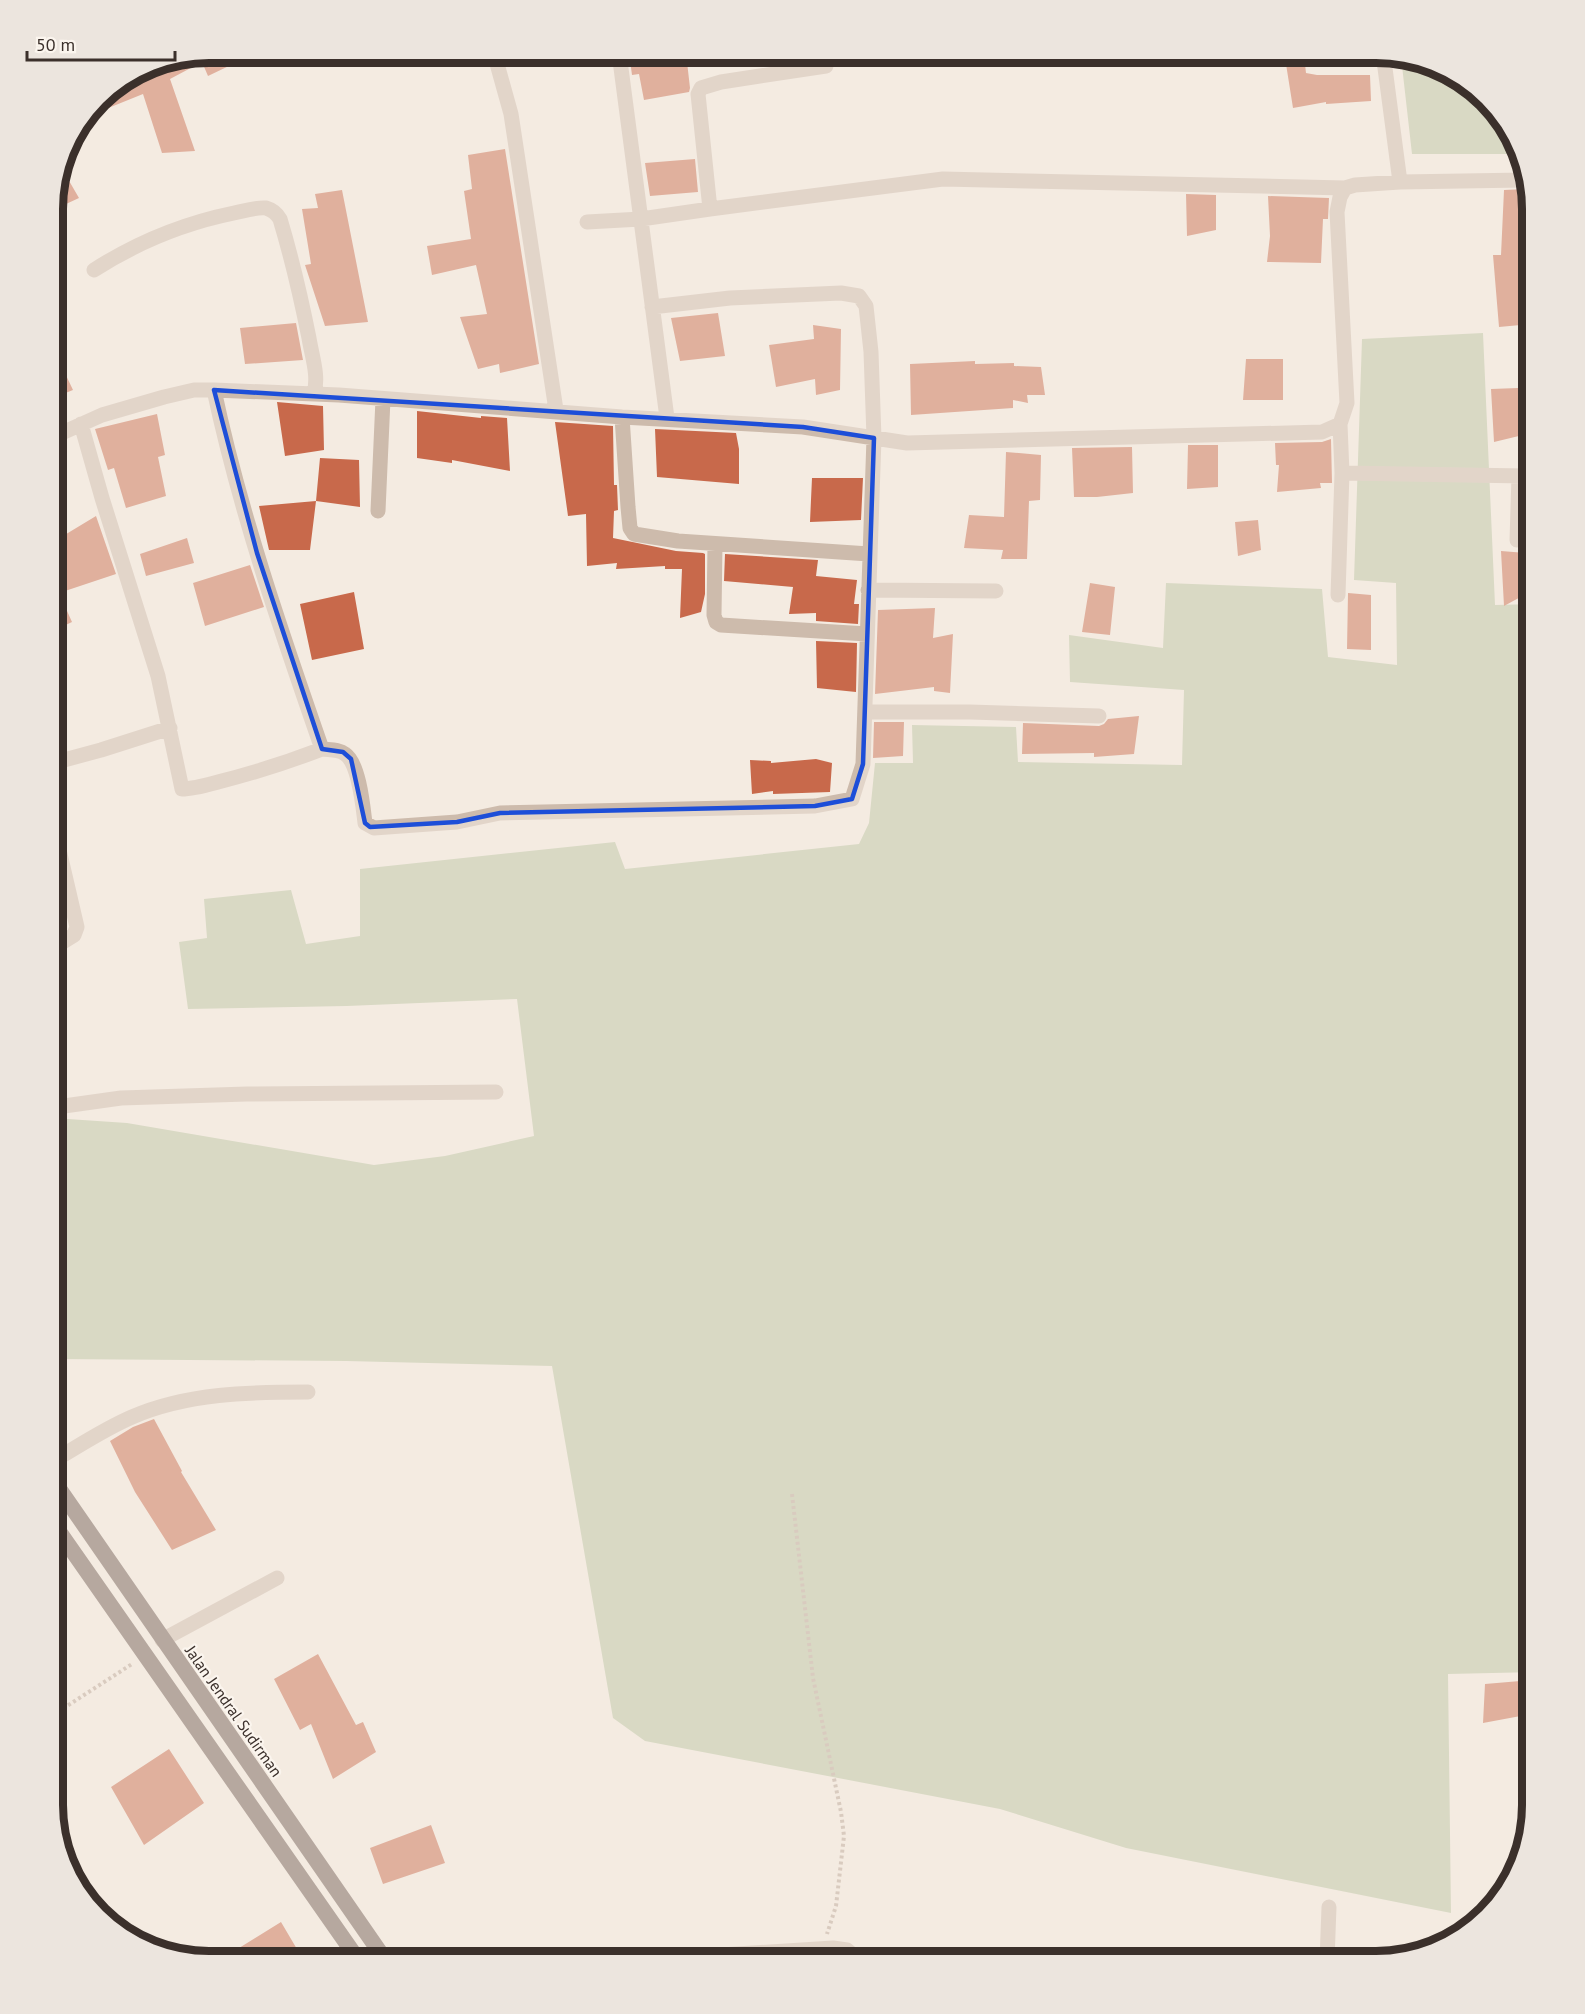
<svg xmlns="http://www.w3.org/2000/svg" width="1585" height="2014" viewBox="0 0 1585 2014" font-family="'PT Sans',sans-serif">
<style>
.green{fill:#b8c4a0}
.building{fill:#c8694b}
.lines{fill:none;stroke-linecap:round;stroke-linejoin:round}
.path{stroke:#b9a596;stroke-width:4;stroke-dasharray:3 3;stroke-linecap:butt}
.minor{stroke:#cdbbac;stroke-width:15}
.trunk{stroke:#6c584f;stroke-width:16}
.marked{fill:none;stroke:#1d4ed8;stroke-width:4.5;stroke-linejoin:round}
.labels{text-anchor:middle;stroke-width:4.5;stroke-linejoin:round;paint-order:stroke}
.street-label{font-size:16px;fill:#3b302b;stroke:#fbf5ee}
.rim{fill:none;stroke:#3b302b;stroke-width:8}
</style>
<rect width="100%" height="100%" fill="#f4ebe1"/>
<path class="green" d="M 1401,57 L 1454,73 L 1506,122 L 1516,154 L 1412,154 Z
M 1483,333 L 1495,605 L 1532,604 L 1532,1672 L 1448,1674 L 1451,1913 L 1126,1848 L 1000,1809 L 645,1741 L 613,1718 L 552,1366 L 346,1361 L 53,1359 L 53,1118 L 127,1123 L 374,1165 L 445,1156 L 534,1136 L 517,999 L 347,1006 L 188,1009 L 179,942 L 207,938 L 204,899 L 291,890 L 306,944 L 360,936 L 360,869 L 615,842 L 625,869 L 859,844 L 869,823 L 875,763 L 913,763 L 912,725 L 1016,727 L 1018,762 L 1182,765 L 1184,690 L 1070,682 L 1069,635 L 1163,648 L 1166,583 L 1322,589 L 1328,657 L 1397,665 L 1396,583 L 1354,580 L 1362,339 Z"/>
<path class="building" d="M 209,52 L 256,53 L 208,76 L 202,62 L 170,79 L 195,151 L 162,153 L 143,94 L 86,117 L 106,92 L 149,64 Z
M 629,53 L 686,53 L 690,88 L 689,92 L 644,100 L 639,74 L 632,75 Z
M 1286,64 L 1305,64 L 1306,73 L 1317,75 L 1370,75 L 1371,101 L 1326,104 L 1326,102 L 1293,108 Z
M 505,149 L 539,364 L 500,373 L 499,364 L 478,369 L 460,317 L 487,314 L 476,265 L 432,275 L 427,246 L 471,239 L 464,191 L 472,189 L 468,155 Z
M 695,159 L 698,192 L 650,196 L 645,163 Z
M 61,167 L 79,198 L 53,210 L 53,198 Z
M 1527,189 L 1533,209 L 1533,324 L 1499,327 L 1493,255 L 1501,255 L 1504,190 Z
M 342,190 L 368,322 L 325,326 L 305,265 L 311,264 L 302,209 L 318,208 L 315,194 Z
M 1186,194 L 1216,195 L 1216,230 L 1187,236 Z
M 1268,196 L 1329,198 L 1328,219 L 1323,219 L 1321,263 L 1267,262 L 1270,236 Z
M 718,313 L 725,356 L 680,361 L 671,318 Z
M 296,323 L 303,360 L 245,364 L 240,328 Z
M 813,325 L 841,329 L 840,390 L 816,395 L 815,379 L 776,387 L 769,345 L 814,339 Z
M 53,348 L 73,390 L 53,398 Z
M 1246,359 L 1283,359 L 1283,400 L 1243,400 Z
M 975,361 L 975,364 L 1014,363 L 1014,366 L 1041,367 L 1045,395 L 1027,395 L 1028,403 L 1013,400 L 1013,408 L 911,415 L 910,364 Z
M 1518,388 L 1523,435 L 1494,442 L 1491,389 Z
M 277,402 L 323,406 L 324,450 L 285,456 Z
M 417,411 L 481,418 L 481,416 L 507,418 L 510,471 L 452,460 L 452,463 L 417,458 Z
M 157,414 L 165,455 L 158,457 L 166,496 L 126,508 L 114,468 L 108,470 L 95,429 Z
M 555,422 L 613,426 L 614,485 L 617,485 L 618,510 L 614,511 L 613,538 L 676,551 L 703,553 L 705,554 L 705,594 L 701,612 L 680,618 L 682,569 L 665,569 L 665,566 L 616,569 L 617,563 L 587,566 L 586,514 L 568,516 Z
M 655,429 L 736,433 L 739,449 L 739,484 L 657,477 Z
M 1331,439 L 1332,483 L 1320,483 L 1321,488 L 1277,492 L 1279,465 L 1276,465 L 1275,443 L 1322,442 Z
M 1188,445 L 1218,445 L 1218,487 L 1187,489 Z
M 1132,447 L 1133,493 L 1097,497 L 1074,497 L 1072,448 Z
M 1006,452 L 1041,455 L 1040,500 L 1029,501 L 1027,559 L 1001,559 L 1003,550 L 964,548 L 969,515 L 1004,517 Z
M 320,458 L 359,460 L 360,507 L 316,501 Z
M 812,478 L 863,478 L 861,520 L 810,522 Z
M 316,501 L 310,550 L 269,550 L 259,506 Z
M 96,516 L 116,574 L 59,593 L 72,622 L 53,631 L 53,542 Z
M 1258,520 L 1261,550 L 1238,556 L 1235,522 Z
M 187,538 L 194,563 L 146,576 L 140,554 Z
M 1501,551 L 1527,553 L 1528,593 L 1504,606 Z
M 725,554 L 818,560 L 816,576 L 857,580 L 854,604 L 859,604 L 858,624 L 816,621 L 816,613 L 789,614 L 793,587 L 724,581 Z
M 250,565 L 264,607 L 205,626 L 193,583 Z
M 1090,583 L 1115,587 L 1110,635 L 1082,632 Z
M 354,592 L 364,649 L 312,660 L 300,604 Z
M 1348,593 L 1371,595 L 1371,650 L 1347,649 Z
M 935,608 L 933,638 L 953,634 L 950,693 L 934,691 L 934,687 L 875,694 L 878,610 Z
M 816,641 L 857,643 L 856,692 L 817,688 Z
M 1139,716 L 1134,754 L 1094,757 L 1094,753 L 1022,754 L 1023,723 L 1099,726 L 1104,724 L 1108,719 Z
M 874,722 L 904,722 L 903,756 L 873,758 Z
M 816,759 L 832,763 L 830,792 L 773,794 L 773,791 L 752,794 L 750,760 L 771,761 L 771,763 Z
M 154,1419 L 182,1471 L 181,1472 L 216,1530 L 172,1550 L 135,1492 L 110,1441 L 133,1427 Z
M 318,1654 L 356,1725 L 363,1722 L 376,1752 L 333,1779 L 311,1724 L 300,1730 L 274,1679 Z
M 1532,1680 L 1532,1714 L 1483,1723 L 1485,1684 Z
M 169,1749 L 204,1803 L 144,1845 L 111,1787 Z
M 431,1825 L 445,1863 L 383,1884 L 370,1848 Z
M 281,1922 L 304,1961 L 218,1961 Z"/>
<g class="lines">
<path class="path" d="M 792,1494 L 813,1678 L 841,1812 L 844,1836 L 836,1906 L 827,1934
M 53,1715 L 132,1664"/>
<path class="minor" d="M 494,53 L 511,114 L 556,410
M 619,53 L 667,418
M 1383,53 L 1400,182
M 710,209 L 943,179 L 1345,188
M 587,222 L 641,219 L 710,209 L 698,94 L 701,88 L 721,82 L 826,66
M 94,270 C 136,243 185,223 234,213 C 244,211 256,207 266,208 C 273,210 277,214 280,219 C 292,259 301,298 309,338 C 312,357 319,375 314,394
M 214,390 C 240,512 281,631 322,749 C 330,750 339,749 345,754 C 359,763 363,807 365,823 L 374,828 L 457,822 L 500,813 L 815,806 L 852,799 L 863,764 L 874,438 L 871,352 L 866,306 L 859,296 L 841,293 L 730,298 L 652,307
M 622,417 L 628,507 L 630,528 L 634,534 L 678,541 L 869,554
M 81,424 L 102,498 L 158,676 L 182,789 C 193,789 207,785 218,782 C 254,773 288,762 322,749
M 53,437 L 102,415 L 164,397 L 194,390 L 214,390 L 339,395 L 622,417 L 803,427 L 907,443 L 1322,432 L 1340,424 L 1347,403 L 1337,212 L 1340,197 L 1345,188 L 1355,185 L 1400,182 L 1524,180
M 1342,473 L 1532,476
M 378,511 L 383,399
M 1517,540 L 1519,476
M 715,544 L 714,615 L 716,622 L 721,625 L 867,634
M 868,590 L 996,591
M 1338,595 L 1342,473 L 1340,424
M 866,712 L 970,712 L 1099,716
M 53,763 L 101,750 L 170,728
M 53,948 L 74,935 L 77,927 L 53,824
M 53,1106 L 64,1106 L 121,1098 L 247,1094 L 496,1092
M 53,1461 C 79,1446 104,1429 132,1417 C 187,1393 250,1392 308,1392
M 162,1640 L 277,1578
M 624,1961 L 833,1948 L 847,1950 L 860,1961
M 1327,1961 L 1329,1907"/>
<path class="trunk" d="M 53,1480 L 386,1961
M 53,1523 L 359,1961"/>
</g>
<path d="M0 0H1585V2014H0ZM 214,390 L 803,427 L 874,438 L 863,764 L 852,799 L 815,806 L 500,813 L 457,822 L 370,827 L 365,823 L 351,759 L 343,752 L 322,749 L 257,553 Z" fill="#f4ebe1" fill-opacity=".55" fill-rule="evenodd"/>
<path class="marked" d="M 214,390 L 803,427 L 874,438 L 863,764 L 852,799 L 815,806 L 500,813 L 457,822 L 370,827 L 365,823 L 351,759 L 343,752 L 322,749 L 257,553 Z"/>
<g class="labels">
<g class="street-label">
<text transform="translate(234 1711) rotate(55)" y="6">Jalan Jendral Sudirman</text>
</g>
</g>
<path d="M0 0H1585V2014H0ZM209 63H1376A146 146 0 0 1 1522 209V1805A146 146 0 0 1 1376 1951H209A146 146 0 0 1 63 1805V209A146 146 0 0 1 209 63Z" fill="#ece5de" fill-rule="evenodd"/>
<path class="rim" d="M209 63H1376A146 146 0 0 1 1522 209V1805A146 146 0 0 1 1376 1951H209A146 146 0 0 1 63 1805V209A146 146 0 0 1 209 63Z"/>
<path d="M27 51v9h148v-9" fill="none" stroke="#3b302b" stroke-width="3"/>
<text x="36" y="51" font-size="18" fill="#3b302b" stroke="#fbf5ee" stroke-width="4.5" paint-order="stroke">50 m</text>
</svg>
